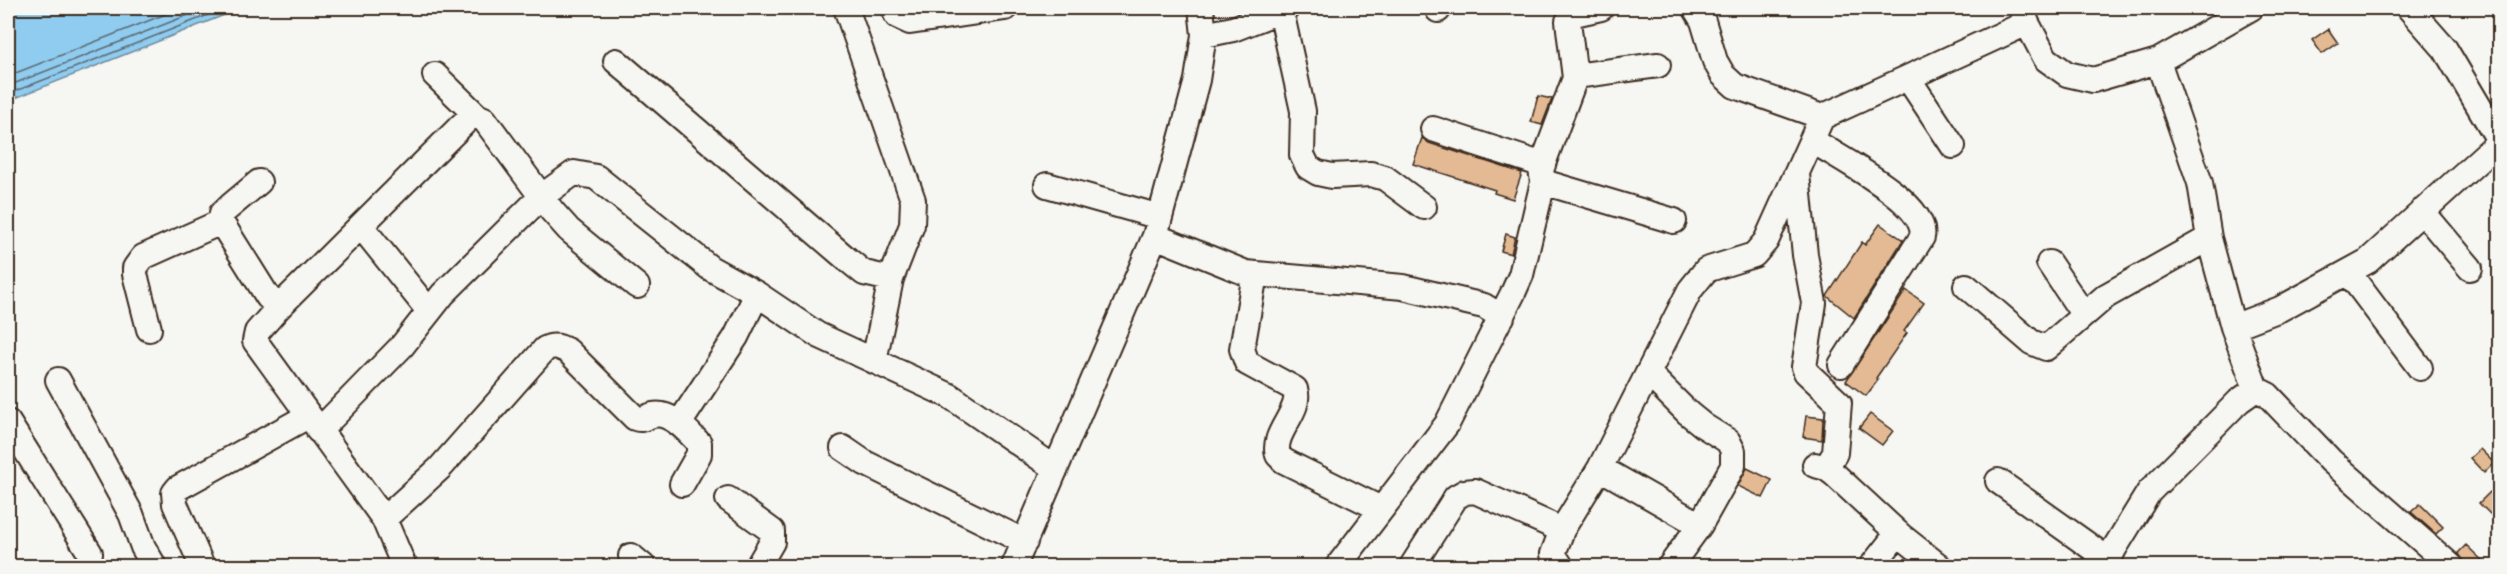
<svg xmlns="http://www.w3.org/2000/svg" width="2507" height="574" viewBox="0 0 2507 574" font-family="Mali,sans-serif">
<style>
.water{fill:#8fccf0;stroke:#6d8b9c;stroke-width:1.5}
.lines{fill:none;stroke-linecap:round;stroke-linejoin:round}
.shore{stroke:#5d6b72;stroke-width:1.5}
.building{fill:#e3ba93;stroke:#3b2a1e;stroke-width:1.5}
.minor-casing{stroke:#3b2a1e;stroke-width:28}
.minor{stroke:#f6f6f2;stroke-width:24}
</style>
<rect width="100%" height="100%" fill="#f6f6f2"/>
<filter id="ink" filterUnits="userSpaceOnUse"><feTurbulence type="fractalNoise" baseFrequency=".0167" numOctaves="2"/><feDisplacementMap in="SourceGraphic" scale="12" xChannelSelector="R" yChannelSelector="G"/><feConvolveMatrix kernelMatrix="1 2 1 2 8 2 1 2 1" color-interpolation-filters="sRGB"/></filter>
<g filter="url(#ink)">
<path class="water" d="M 8,8 L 242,8 L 8,101 Z"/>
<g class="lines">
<path class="shore" d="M 8,76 L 181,8
M 8,86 L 206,8
M 8,94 L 226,8"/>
</g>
<path class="building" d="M 2328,29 L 2338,43 L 2322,54 L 2312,40 Z
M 1538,96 L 1552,99 L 1542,125 L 1531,122 Z
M 1422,138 L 1429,143 L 1522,173 L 1513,199 L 1494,193 L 1495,190 L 1413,164 Z
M 1880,224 L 1903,240 L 1854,318 L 1827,296 L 1862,242 L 1865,245 Z
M 1506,234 L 1515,237 L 1511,254 L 1501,251 Z
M 1906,290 L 1924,303 L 1904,331 L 1907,333 L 1876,378 L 1878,380 L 1866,396 L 1846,381 Z
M 1870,414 L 1893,431 L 1882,445 L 1859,428 Z
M 1806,416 L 1823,418 L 1822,440 L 1803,437 Z
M 2480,449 L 2494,463 L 2484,473 L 2470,458 Z
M 1747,468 L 1772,480 L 1763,498 L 1738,486 Z
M 2490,492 L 2499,501 L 2499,510 L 2493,517 L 2479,503 Z
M 2420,504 L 2443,527 L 2436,534 L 2411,512 Z
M 2466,545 L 2489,567 L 2465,567 L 2464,561 L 2458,553 Z"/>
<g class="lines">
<g class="minor-casing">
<path id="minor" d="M 846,8 L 913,200 L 912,225 L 891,279 L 874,361
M 893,8 L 897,16 L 910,22 L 1005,8
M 1438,8 L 1438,10
M 1695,8 L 1703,21 L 1715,61 L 1723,75 L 1735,86 L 1822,117
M 2409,8 L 2445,49 L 2500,142
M 2022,9 L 2027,23 L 2046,59 L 2067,74 L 2093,80 L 2158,61 L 2251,8
M 1281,11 L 1303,111 L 1302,155 L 1308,167 L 1318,173 L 1332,176 L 1371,174 L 1385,178 L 1424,207
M 1204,35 L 1233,29 L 1287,8
M 616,61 L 848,260 L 864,273 L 891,279
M 2158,61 L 2200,183 L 2209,238 L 2233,327 L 2256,389 L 2268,395 L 2331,461 L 2451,566
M 435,75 L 477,116
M 1575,76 L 1658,65
M 1908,78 L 1953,146
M 1433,129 L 1543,165
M 1812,140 C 1836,157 1930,203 1922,237 L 1841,365
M 1797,174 L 1805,255 L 1814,303 L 1804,367 L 1806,372 L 1839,403 L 1835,453 L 1826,468
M 259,182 L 222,213 L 221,222 L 268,297 L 279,307 L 257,332 L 255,341 L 384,519 L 404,566
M 1543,182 L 1674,221
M 1047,185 L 1160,217
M 2422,211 L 2470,268
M 361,226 L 429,311
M 1155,236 L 1246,273 L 1403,287 L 1484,306 L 1502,317
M 2049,263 L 2084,315
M 2348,272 L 2420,368
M 1255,274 L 1242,349 L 1247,363 L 1295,389 C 1303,411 1271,432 1278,455 L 1284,461 L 1381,509
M 1966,286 L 2031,342 L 2046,348 L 2106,296 L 2209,238
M 279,307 L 469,118 L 477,116 L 484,119 L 552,211 L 569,230 L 637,286
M 2233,327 L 2280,309 L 2368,261 L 2500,141
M 149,329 L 135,274 L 135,268 L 143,257 L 221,222
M 1648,373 L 1688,413 L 1704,426 L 1728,441 L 1733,451 L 1733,466 L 1700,525 L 1670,566
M 58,380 L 131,514 L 143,547 L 154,566
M 8,422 L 90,553
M 679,424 L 736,337 L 757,294
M 319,431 L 402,346 L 443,294 L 542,196 L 574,173 L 596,177 L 710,268 L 757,294 L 818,335 L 950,396 L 1056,469
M 843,448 L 865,463 L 1025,542
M 1815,465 L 1826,468 L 1834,474 L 1901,536 L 1939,566
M 1600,468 L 1700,525
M 1998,481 L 2109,560
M 728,499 L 772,531 L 772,542 L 758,566
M 384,519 L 440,468 L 545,349 C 554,344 560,347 568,351 L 635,418 C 643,421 645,417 653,415 C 671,411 688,432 699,443 L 699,454 L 682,484
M 631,556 L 643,566
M 202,566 L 175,504 L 174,493 L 178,488 L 308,416
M 1014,566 L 1155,236 L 1197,80 L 1204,35 L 1201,8
M 1338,566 L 1447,424 L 1513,293 L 1521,275 L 1543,182 L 1541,169 L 1575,78 L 1568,21 L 1574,14 L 1601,8
M 1412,566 L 1456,497 L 1465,492 L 1475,491 L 1562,530
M 1561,566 L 1553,554 L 1562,530 L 1600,468 L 1690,290 L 1706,270 L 1754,255 L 1766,241 L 1822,117 L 2027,23
M 1872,566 L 1898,533
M 2106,566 L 2114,549 L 2149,492 L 2239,401 L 2256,389"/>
</g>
<use href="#minor" class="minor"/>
</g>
</g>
<rect width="2507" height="574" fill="none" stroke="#f6f6f2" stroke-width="30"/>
<rect x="15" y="15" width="2477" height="544" fill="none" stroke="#3b2a1e" stroke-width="2" filter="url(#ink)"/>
</svg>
